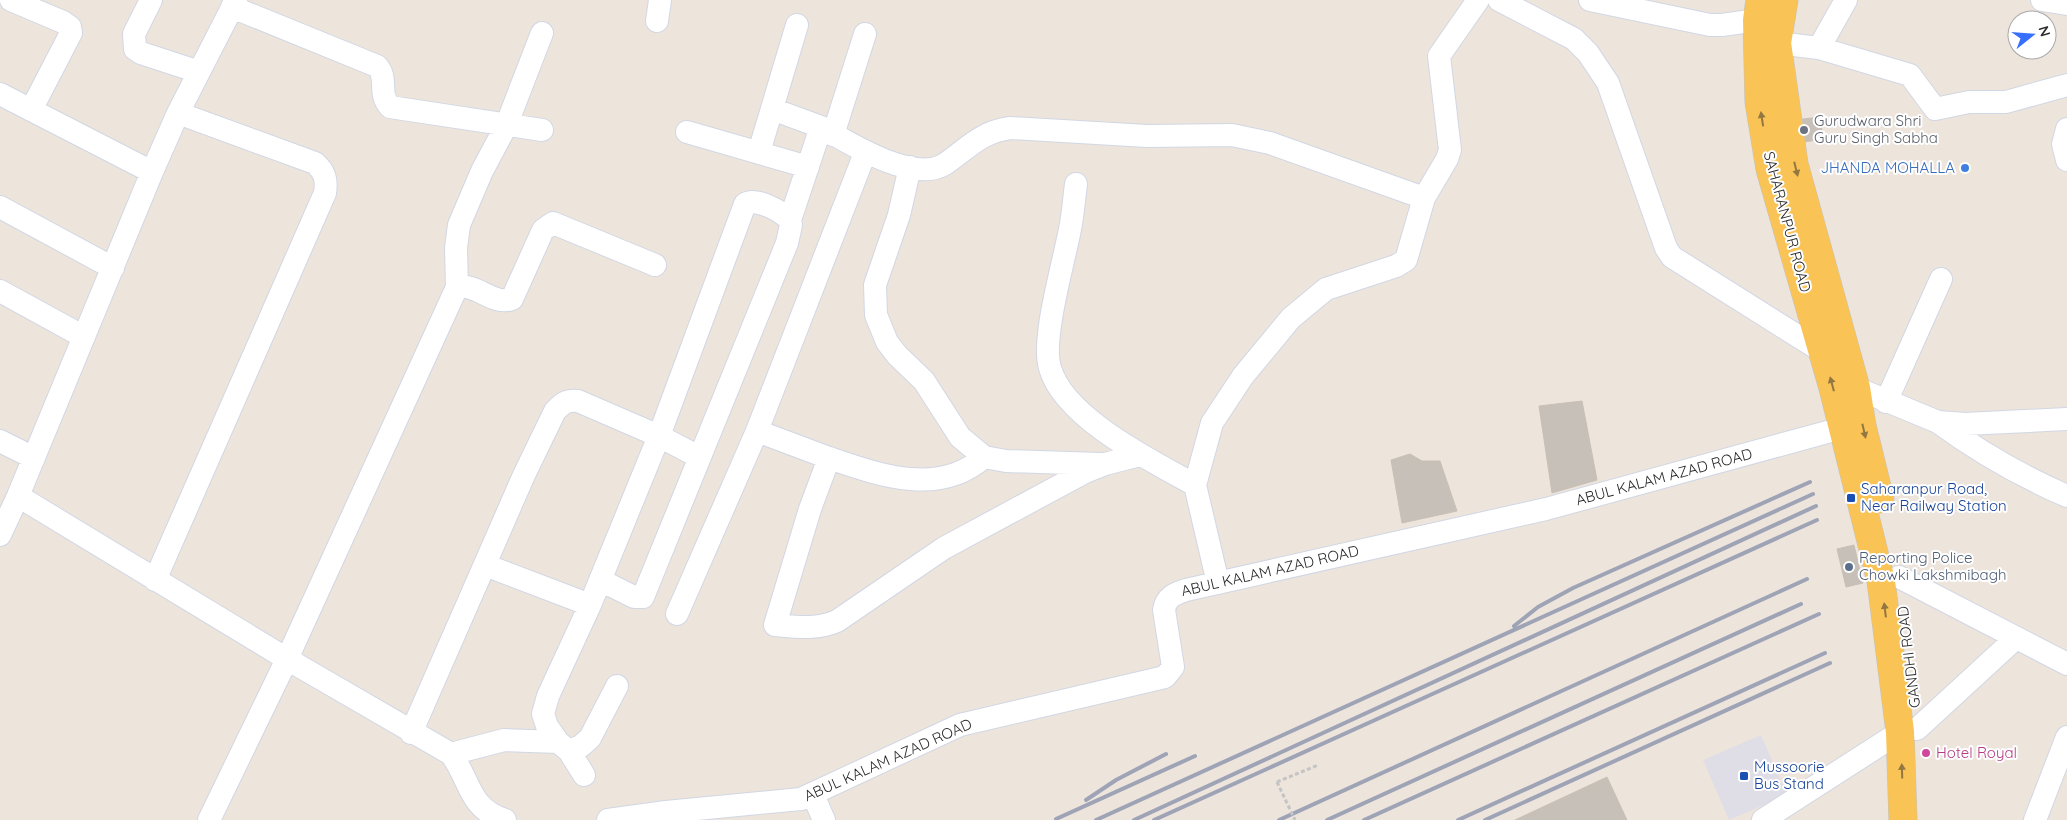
<svg xmlns="http://www.w3.org/2000/svg" width="2067" height="820" viewBox="0 0 2067 820" font-family="Quicksand,sans-serif">
<style>
.industrial{fill:#dfdde6}
.building{fill:#c6c0b8;stroke:#c9c0b5}
.lines{fill:none;stroke-linecap:round;stroke-linejoin:round}
.minor-casing{stroke:#d1d7e4;stroke-width:24}
.major-casing{stroke:#c4c4c4;stroke-width:29}
.path{stroke:#c4c4c4;stroke-width:3;stroke-dasharray:4 2.5;stroke-linecap:butt}
.minor{stroke:#fff;stroke-width:22}
.major{stroke:#f9c356;stroke-width:28}
.rail{stroke:#9ea4b6;stroke-width:4}
.path-bridge{stroke:#c4c4c4;stroke-width:3;stroke-dasharray:4 2.5;stroke-linecap:butt}
.oneway{fill:#927740}
.worship-dot{fill:#6b7280;stroke:#fff;stroke-width:2}
.shop-dot{fill:#3f7fe0;stroke:#fff;stroke-width:2}
.transit-dot{fill:#1a4fb4;stroke:#fff;stroke-width:2}
.service-dot{fill:#5c6f8a;stroke:#fff;stroke-width:2}
.hotel-dot{fill:#d1479c;stroke:#fff;stroke-width:2}
.labels{text-anchor:middle;stroke-width:4;stroke-linejoin:round;paint-order:stroke}
.worship-label{font-size:15px;fill:#5b616d;stroke:#fff;text-anchor:start}
.shop-label{font-size:15px;fill:#366cbe;stroke:#fff;text-anchor:end}
.street-label{font-size:15px;fill:#2b2b2b;stroke:#fff}
.transit-label{font-size:15px;fill:#164399;stroke:#fff;text-anchor:start}
.service-label{font-size:15px;fill:#4e5e75;stroke:#fff;text-anchor:start}
.hotel-label{font-size:15px;fill:#b23c85;stroke:#fff;text-anchor:start}
</style>
<rect width="100%" height="100%" fill="#ede4dc"/>
<path class="industrial" d="M 1761,735 L 1787,795 L 1729,820 L 1703,760 Z"/>
<path class="building" d="M 1820,117 L 1823,139 L 1798,143 L 1795,120 Z
M 1582,401 L 1597,480 L 1552,493 L 1539,406 Z
M 1410,454 L 1422,461 L 1440,461 L 1457,511 L 1402,523 L 1391,460 Z
M 1854,545 L 1863,583 L 1846,587 L 1837,549 Z
M 1607,777 L 1627,820 L 1515,820 Z"/>
<g class="lines">
<g class="minor-casing">
<path id="minor" d="M 11,0 L 63,22 L 70,27 L 71,33 L 31,110
M 151,0 L 134,34 L 135,49 L 141,53 L 199,72
M 1499,0 L 1574,39 L 1588,53 L 1608,83 L 1666,248 L 1672,257 L 1823,352
M 1590,0 L 1710,25 L 1722,25 L 1757,20
M 2042,0 L 2067,4
M 232,7 L 377,66 C 389,80 377,92 390,107 L 542,130
M 657,21 L 660,0
M 1777,43 L 1819,48 L 1846,0
M 1819,48 L 1910,75 L 1935,109 L 1969,102 L 2006,102 L 2067,85
M 0,94 L 152,172
M 772,109 L 821,127
M 2067,129 L 2063,144 L 2067,160
M 687,132 L 808,167
M 833,135 L 865,34
M 759,152 L 797,25
M 910,167 L 899,215 L 875,285 L 876,315 L 887,342 L 897,355 L 924,381 L 960,437 L 984,457 L 1006,461 L 1101,464
M 1076,184 C 1074,199 1073,215 1070,229 C 1064,262 1041,339 1050,368 C 1064,418 1152,461 1195,485
M 0,207 L 113,268
M 790,220 L 821,127 C 849,143 914,184 945,164 C 968,148 981,132 1010,128 L 1147,136 L 1232,135 L 1270,143 L 1424,198
M 457,287 L 456,248 L 459,225 L 482,171 L 506,126 L 542,33
M 0,291 L 84,337
M 1856,388 L 1938,422 L 1965,424 L 2067,419
M 1886,402 L 1941,279
M 1938,422 C 1979,452 2021,476 2067,496
M 757,431 L 829,458
M 0,441 L 34,458
M 984,457 C 939,497 879,475 829,458 L 810,509 L 775,625 C 797,627 817,630 837,621 L 944,548 L 1085,472 L 1105,464 L 1140,455
M 18,496 L 287,659 L 451,754 C 471,781 468,808 505,820
M 0,535 L 18,496 L 152,172 L 178,113 L 236,0
M 485,565 L 590,605
M 1899,577 L 2067,664
M 155,580 L 325,193 C 327,180 325,172 315,163 L 178,113
M 1218,583 L 1195,485 L 1212,423 L 1243,376 L 1291,318 L 1326,289 L 1396,266 L 1406,260 L 1424,198 L 1447,159 L 1450,150 L 1439,56 L 1478,0
M 677,614 L 757,431 L 865,153
M 1917,729 L 2016,638
M 411,733 L 524,475 L 555,411 C 563,403 566,400 578,401 L 659,436 L 699,457
M 569,751 L 581,746 L 590,738 L 617,686
M 451,754 L 504,740 L 558,742
M 584,775 L 569,751 L 558,742 L 547,726 L 543,714 L 548,696 L 590,605 L 659,436 L 745,204 C 756,197 781,211 790,220 L 791,225 L 787,243 L 643,597 L 634,597 L 600,580
M 813,795 L 824,820
M 209,820 L 287,659 L 457,287 C 477,283 493,306 512,299 L 543,230 L 553,223 L 655,265
M 608,820 L 666,812 L 801,799 L 960,725 L 1165,677 L 1173,667 L 1164,610 C 1166,597 1174,594 1186,590 L 1546,509 L 1842,428
M 1763,820 L 1900,732
M 2035,820 L 2067,737"/>
</g>
<g class="major-casing">
<path id="major" d="M 1760,0 L 1757,20 L 1759,102 L 1770,169 L 1833,388 L 1881,581 L 1900,732 L 1903,820
M 1784,0 L 1777,43 L 1794,164 L 1856,388 L 1862,426 L 1880,499"/>
</g>
<path class="path" d="M 1277,782 L 1318,765"/>
<use href="#minor" class="minor"/>
<use href="#major" class="major"/>
<path class="rail" d="M 1514,626 L 1538,607 L 1573,588 L 1810,482
M 1086,800 L 1116,780 L 1166,754
M 1056,819 L 1195,756
M 1096,820 L 1813,494
M 1134,820 L 1816,506
M 1154,820 L 1817,520
M 1279,820 L 1807,579
M 1327,820 L 1801,604
M 1364,820 L 1819,614
M 1458,820 L 1825,653
M 1485,820 L 1830,663"/>
<path class="path-bridge" d="M 1277,782 L 1295,820"/>
</g>
<defs><path id="oneway-solid" d="M-6-.8H1V-3.2L6.5 0L1 3.2V.8H-6Z" transform="scale(1.25)"/></defs>
<g class="oneway">
<use href="#oneway-solid" transform="translate(1762 119) rotate(-99)"/>
<use href="#oneway-solid" transform="translate(1796 169) rotate(76)"/>
<use href="#oneway-solid" transform="translate(1832 384) rotate(-105)"/>
<use href="#oneway-solid" transform="translate(1864 431) rotate(77)"/>
<use href="#oneway-solid" transform="translate(1885 610) rotate(-97)"/>
<use href="#oneway-solid" transform="translate(1902 771) rotate(-92)"/>
</g>
<circle class="worship-dot" cx="1804" cy="130" r="5"/>
<circle class="shop-dot" cx="1965" cy="168" r="5"/>
<g class="transit-dot">
<rect x="1846" y="493" width="10" height="10" rx="2.5"/>
<rect x="1739" y="771" width="10" height="10" rx="2.5"/>
</g>
<circle class="service-dot" cx="1849" cy="567" r="5"/>
<circle class="hotel-dot" cx="1926" cy="753" r="5"/>
<g class="labels">
<g class="worship-label">
<text x="1814" y="126">Gurudwara Shri<tspan x="1814" dy="17">Guru Singh Sabha</tspan></text>
</g>
<g class="shop-label">
<text x="1955" y="173">JHANDA MOHALLA</text>
</g>
<g class="street-label">
<text transform="translate(1787 222) rotate(75)" y="5">SAHARANPUR ROAD</text>
<text transform="translate(1664 477) rotate(-15)" y="5">ABUL KALAM AZAD ROAD</text>
<text transform="translate(1270 571) rotate(-13)" y="5">ABUL KALAM AZAD ROAD</text>
<text transform="translate(1909 657) rotate(-97)" y="5">GANDHI ROAD</text>
<text transform="translate(888 760) rotate(-24)" y="5">ABUL KALAM AZAD ROAD</text>
</g>
<g class="transit-label">
<text x="1861" y="494">Saharanpur Road,<tspan x="1861" dy="17">Near Railway Station</tspan></text>
<text x="1754" y="772">Mussoorie<tspan x="1754" dy="17">Bus Stand</tspan></text>
</g>
<g class="service-label">
<text x="1859" y="563">Reporting Police<tspan x="1859" dy="17">Chowki Lakshmibagh</tspan></text>
</g>
<g class="hotel-label">
<text x="1936" y="758">Hotel Royal</text>
</g>
</g>
<g transform="translate(2032 35) rotate(73)"><circle r="24" fill="#ffffff" stroke="#aaaaaa"/>
<path d="M0-4L9 19L0 12L-9 19Z" fill="#376fff"/>
<text y="-8" font-size="14" font-weight="bold" text-anchor="middle" fill="#2b2b2b">N</text>
</g>
</svg>
